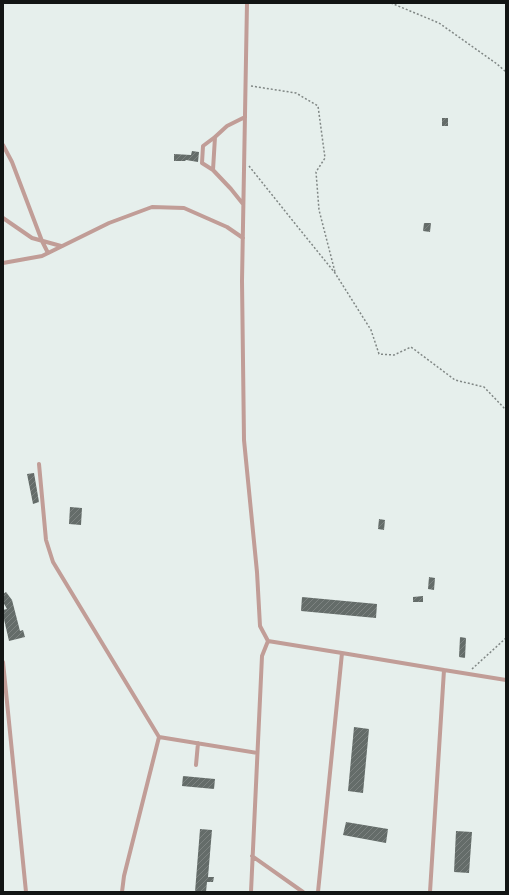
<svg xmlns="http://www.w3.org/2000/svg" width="509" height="895" viewBox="0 0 509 895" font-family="Georgia,serif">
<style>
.building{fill:url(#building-hatch)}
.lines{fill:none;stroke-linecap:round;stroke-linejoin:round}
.path{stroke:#808785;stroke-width:1.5;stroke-dasharray:2 2;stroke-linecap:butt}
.service{stroke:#c19d97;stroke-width:4}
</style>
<defs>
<pattern id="building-hatch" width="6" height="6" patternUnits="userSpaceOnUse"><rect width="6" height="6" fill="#646c69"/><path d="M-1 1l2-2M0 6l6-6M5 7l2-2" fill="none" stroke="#7d8381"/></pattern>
</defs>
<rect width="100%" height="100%" fill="#e6efec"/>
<path class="building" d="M 442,118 L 448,118 L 448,126 L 442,126 Z
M 192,151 L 199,152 L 198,162 L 186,160 L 185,161 L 174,161 L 174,154 L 191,155 Z
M 424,223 L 431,223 L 430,232 L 423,231 Z
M 34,473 L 39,502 L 33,504 L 27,474 Z
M 70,507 L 82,508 L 81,525 L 69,524 Z
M 379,519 L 385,520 L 384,530 L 378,529 Z
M 429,577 L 435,578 L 434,590 L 428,589 Z
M 6,592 L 12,600 L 20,631 L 23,630 L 25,637 L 9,641 L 3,615 L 3,610 L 7,609 L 3,602 L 3,594 Z
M 423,596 L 423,602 L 413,602 L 413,597 Z
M 302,597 L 377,604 L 376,618 L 301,611 Z
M 460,637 L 466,638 L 465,658 L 459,657 Z
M 354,727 L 369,729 L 363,793 L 348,791 Z
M 183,776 L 215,779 L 214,789 L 182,786 Z
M 346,822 L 388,829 L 386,843 L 343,835 Z
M 200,829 L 212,830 L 208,877 L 214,877 L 213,882 L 207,882 L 206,892 L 195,892 Z
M 456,831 L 472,832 L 469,873 L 454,872 Z"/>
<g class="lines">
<path class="path" d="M 391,3 L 439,23 L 497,64 L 506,72
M 251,86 L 296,93 L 318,106 L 325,158 L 316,172 L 319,210 L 335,272
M 249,166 L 301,231 L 335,273 L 371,330 L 379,354 L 394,355 L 411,347 L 455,380 L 484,387 L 506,410
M 472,669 L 506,638"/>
<path class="service" d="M 247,3 L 242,281 L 244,440 L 257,572 L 260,626 L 268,641 L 342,653 L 318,892
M 3,145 L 12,162 L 42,241 L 48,253
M 213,170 L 202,163 L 203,146 L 215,137
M 243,204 L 231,189 L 213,170 L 215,137 L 227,126 L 245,117
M 3,218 L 32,238 L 61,246
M 3,263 L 42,256 L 109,223 L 152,207 L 184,208 L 227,227 L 243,238
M 39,464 L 46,540 L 53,562 L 159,737 L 257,753
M 342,653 L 444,670 L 430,892
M 3,662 L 26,892
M 444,670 L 506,680
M 196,765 L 198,743
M 252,856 L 303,892
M 122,892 L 124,876 L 159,737
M 251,892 L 262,656 L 268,641"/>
</g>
<rect width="509" height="895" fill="none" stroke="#121514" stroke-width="8"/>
</svg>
